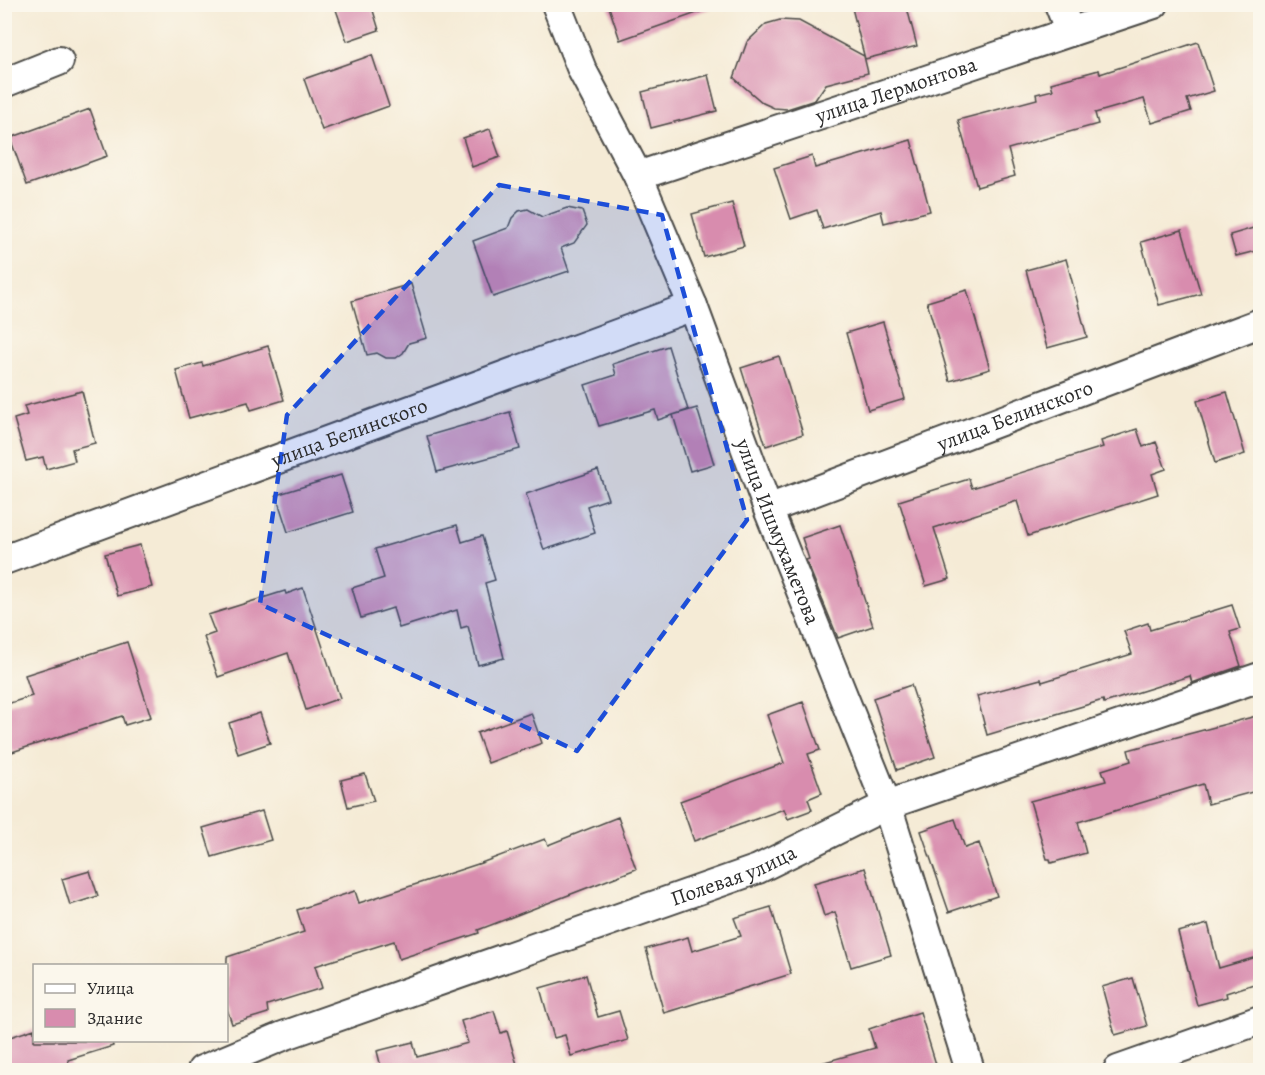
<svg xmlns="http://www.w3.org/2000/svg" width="1265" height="1075" viewBox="0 0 1265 1075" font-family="Alegreya,serif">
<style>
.building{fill:#d88cae}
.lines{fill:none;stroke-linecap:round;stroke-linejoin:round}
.minor-casing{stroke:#494845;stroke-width:32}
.minor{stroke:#fff;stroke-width:28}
.marked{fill:#1d4ed8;fill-opacity:0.2;stroke:#1d4ed8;stroke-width:4.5;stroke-dasharray:12 8;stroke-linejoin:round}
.labels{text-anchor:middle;stroke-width:5;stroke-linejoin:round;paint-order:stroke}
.street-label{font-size:21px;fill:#2b2b2b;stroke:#fbf7ec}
</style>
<rect width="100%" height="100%" fill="#fbf7ec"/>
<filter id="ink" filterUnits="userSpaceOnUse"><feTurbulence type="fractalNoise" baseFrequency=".0167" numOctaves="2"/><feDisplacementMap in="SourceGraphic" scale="12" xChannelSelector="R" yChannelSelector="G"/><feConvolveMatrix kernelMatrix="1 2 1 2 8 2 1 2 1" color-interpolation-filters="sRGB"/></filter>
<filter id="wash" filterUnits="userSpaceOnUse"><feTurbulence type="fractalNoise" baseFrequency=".008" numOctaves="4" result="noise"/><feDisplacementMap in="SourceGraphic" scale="24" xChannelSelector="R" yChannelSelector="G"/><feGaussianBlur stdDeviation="1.35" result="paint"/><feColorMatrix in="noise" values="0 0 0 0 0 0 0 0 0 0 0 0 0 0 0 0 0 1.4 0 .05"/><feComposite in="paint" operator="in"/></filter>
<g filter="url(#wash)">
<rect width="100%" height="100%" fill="#f5ebd6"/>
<g id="blocks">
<path class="building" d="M 334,4 L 371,4 L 379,30 L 347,41 Z
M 608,4 L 711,4 L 711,8 L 620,40 Z
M 851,4 L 906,4 L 917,46 L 865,59 Z
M 780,20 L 799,21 L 864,56 L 868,73 L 826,84 L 815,100 L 787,109 L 774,108 L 763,103 L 734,78 L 747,42 L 766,24 Z
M 1198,42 L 1214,91 L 1187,99 L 1191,111 L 1152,123 L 1144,99 L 1095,113 L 1098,124 L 1008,149 L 1015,176 L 977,187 L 958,120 L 1037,99 L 1036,94 L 1053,90 L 1051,83 L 1099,70 L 1100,74 Z
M 372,55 L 389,106 L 322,130 L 304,79 Z
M 708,75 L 717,111 L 651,128 L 642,92 Z
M 90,109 L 107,156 L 27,185 L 10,138 Z
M 490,129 L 500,157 L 472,167 L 463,138 Z
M 911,140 L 930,211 L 884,223 L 881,211 L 823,229 L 817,210 L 791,219 L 774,168 L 812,156 L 815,168 Z
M 732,203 L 744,246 L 704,257 L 692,214 Z
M 567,208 L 582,211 L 587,225 L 574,243 L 561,248 L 569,271 L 493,297 L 473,241 L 508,228 L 512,218 L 519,211 L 528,209 L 542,217 Z
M 1260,226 L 1260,250 L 1236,256 L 1230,235 Z
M 1182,230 L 1201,294 L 1159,305 L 1141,242 Z
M 1066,259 L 1087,337 L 1047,348 L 1026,270 Z
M 411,284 L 427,338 L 409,343 L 403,353 L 396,358 L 386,358 L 377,353 L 367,355 L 352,301 Z
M 967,290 L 990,369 L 950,381 L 927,302 Z
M 883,322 L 905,399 L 868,410 L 846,333 Z
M 268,346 L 284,400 L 251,410 L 248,402 L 189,418 L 176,370 L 202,363 L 203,366 Z
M 668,346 L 688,410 L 658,420 L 655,410 L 599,426 L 585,385 L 616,375 L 613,364 Z
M 779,356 L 803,434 L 766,446 L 741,368 Z
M 82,391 L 95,443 L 72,449 L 75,461 L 46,469 L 43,457 L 26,461 L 14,419 L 27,415 L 24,406 Z
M 1227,392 L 1245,454 L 1215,463 L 1197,401 Z
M 697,408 L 714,464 L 690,471 L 673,415 Z
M 510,412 L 520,449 L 437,472 L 427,436 Z
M 1137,429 L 1143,447 L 1156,442 L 1166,469 L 1152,474 L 1158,494 L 1028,536 L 1017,501 L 934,528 L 950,579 L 926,586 L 899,501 L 969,479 L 972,488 L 1103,447 L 1101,441 Z
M 598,470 L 608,499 L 587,506 L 595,533 L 544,550 L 526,494 Z
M 341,475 L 353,512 L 288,532 L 276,495 Z
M 457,525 L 462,542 L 482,536 L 495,580 L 485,583 L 504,658 L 478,665 L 468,626 L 461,628 L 457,610 L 399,628 L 393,608 L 361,618 L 352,588 L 384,578 L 375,549 Z
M 840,525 L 873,626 L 838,638 L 806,560 L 809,559 L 802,538 Z
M 140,545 L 152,587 L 117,596 L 105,554 Z
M 303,588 L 340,698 L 306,710 L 288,653 L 218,677 L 204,637 L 215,633 L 208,615 L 285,591 L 286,594 Z
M 1232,605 L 1240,629 L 1230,632 L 1241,666 L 1192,683 L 1190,676 L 1104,703 L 1103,700 L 987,735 L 977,696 L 1041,679 L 1042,682 L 1132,654 L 1124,631 L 1148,623 L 1150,630 Z
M 127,642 L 151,717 L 125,725 L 122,716 L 12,752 L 4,728 L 4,705 L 32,696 L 25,675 Z
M 911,685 L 935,757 L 897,770 L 873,698 Z
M 803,702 L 820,750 L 808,754 L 822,793 L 808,799 L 812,810 L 788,819 L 784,809 L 694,841 L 680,801 L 784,763 L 767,715 Z
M 260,713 L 270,743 L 238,754 L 229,723 Z
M 531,713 L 542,743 L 488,763 L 477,733 Z
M 1260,715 L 1260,790 L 1208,804 L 1203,784 L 1078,822 L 1086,853 L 1051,863 L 1050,859 L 1047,859 L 1030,801 L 1106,781 L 1102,770 L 1131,761 L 1128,750 Z
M 365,774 L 374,801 L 348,807 L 341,780 Z
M 262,811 L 271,840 L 212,857 L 203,828 Z
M 618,817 L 636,869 L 478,930 L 479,933 L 399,959 L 394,941 L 315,966 L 322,988 L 267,1005 L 268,1013 L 232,1024 L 226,1006 L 227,957 L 304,932 L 297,910 L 355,891 L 359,903 L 481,863 L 545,839 L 548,845 Z
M 955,819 L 965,848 L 979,843 L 997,896 L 949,912 L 921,831 Z
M 865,868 L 891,955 L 851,967 L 835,912 L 824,916 L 814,883 Z
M 90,871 L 98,896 L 70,905 L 62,879 Z
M 771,907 L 791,974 L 664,1013 L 646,949 L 688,937 L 692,951 L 741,936 L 734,918 Z
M 1208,924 L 1219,968 L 1260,956 L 1260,982 L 1226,993 L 1227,997 L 1197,1005 L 1178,932 Z
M 586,975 L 598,1017 L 619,1011 L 628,1040 L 571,1056 L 565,1035 L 554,1038 L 540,988 Z
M 1133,978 L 1147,1026 L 1115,1035 L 1102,987 Z
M 494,1011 L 501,1033 L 507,1031 L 519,1071 L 382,1071 L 377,1051 L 413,1042 L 417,1057 L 468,1043 L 461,1021 Z
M 920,1012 L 938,1071 L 822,1071 L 821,1063 L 875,1048 L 869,1029 Z
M 34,1029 L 34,1041 L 112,1041 L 113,1046 L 68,1060 L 71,1071 L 4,1071 L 4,1039 Z"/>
</g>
</g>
<g filter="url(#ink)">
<use href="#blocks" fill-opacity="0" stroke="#494845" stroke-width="1.5"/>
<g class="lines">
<g class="minor-casing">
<g id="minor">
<path id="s1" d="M 556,4 L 582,70 L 638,176 L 693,306 L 768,509 L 887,805 L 970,1070"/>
<path d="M 1059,4 L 1070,32"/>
<path d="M 4,83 L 59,61"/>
<path id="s2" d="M 638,176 L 1154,4"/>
<path id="s3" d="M 768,509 L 1260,323"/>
<path id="s4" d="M 4,560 L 693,306"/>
<path id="s5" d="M 202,1070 L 283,1036 L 758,869 L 887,805 L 1260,677"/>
<path d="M 1118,1070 L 1260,1020"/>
</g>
</g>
<use href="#minor" class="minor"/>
</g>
</g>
<path class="marked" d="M 499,185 L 662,215 L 747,520 L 577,751 L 260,604 L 287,415 Z"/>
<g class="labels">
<g class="street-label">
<text dy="7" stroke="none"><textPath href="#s2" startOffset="272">улица Лермонтова</textPath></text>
<text dy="7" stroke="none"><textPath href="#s3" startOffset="264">улица Белинского</textPath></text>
<text dy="7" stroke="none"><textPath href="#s4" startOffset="368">улица Белинского</textPath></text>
<text dy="7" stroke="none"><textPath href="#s1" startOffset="573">улица Ишмухаметова</textPath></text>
<text dy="7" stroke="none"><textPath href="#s5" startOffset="566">Полевая улица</textPath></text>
</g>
</g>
<rect width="1265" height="1075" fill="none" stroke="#fbf7ec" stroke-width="24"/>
<rect x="33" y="964" width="195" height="78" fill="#fbf7ec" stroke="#a8a59f" stroke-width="1.5"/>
<rect x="45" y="984" width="30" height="9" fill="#ffffff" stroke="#a8a59f" stroke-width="1.5"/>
<text x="87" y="994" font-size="18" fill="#2b2b2b">Улица</text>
<rect x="45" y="1009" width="30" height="18" fill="#d88cae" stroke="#a8a59f" stroke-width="1.5"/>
<text x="87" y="1024" font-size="18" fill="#2b2b2b">Здание</text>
</svg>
